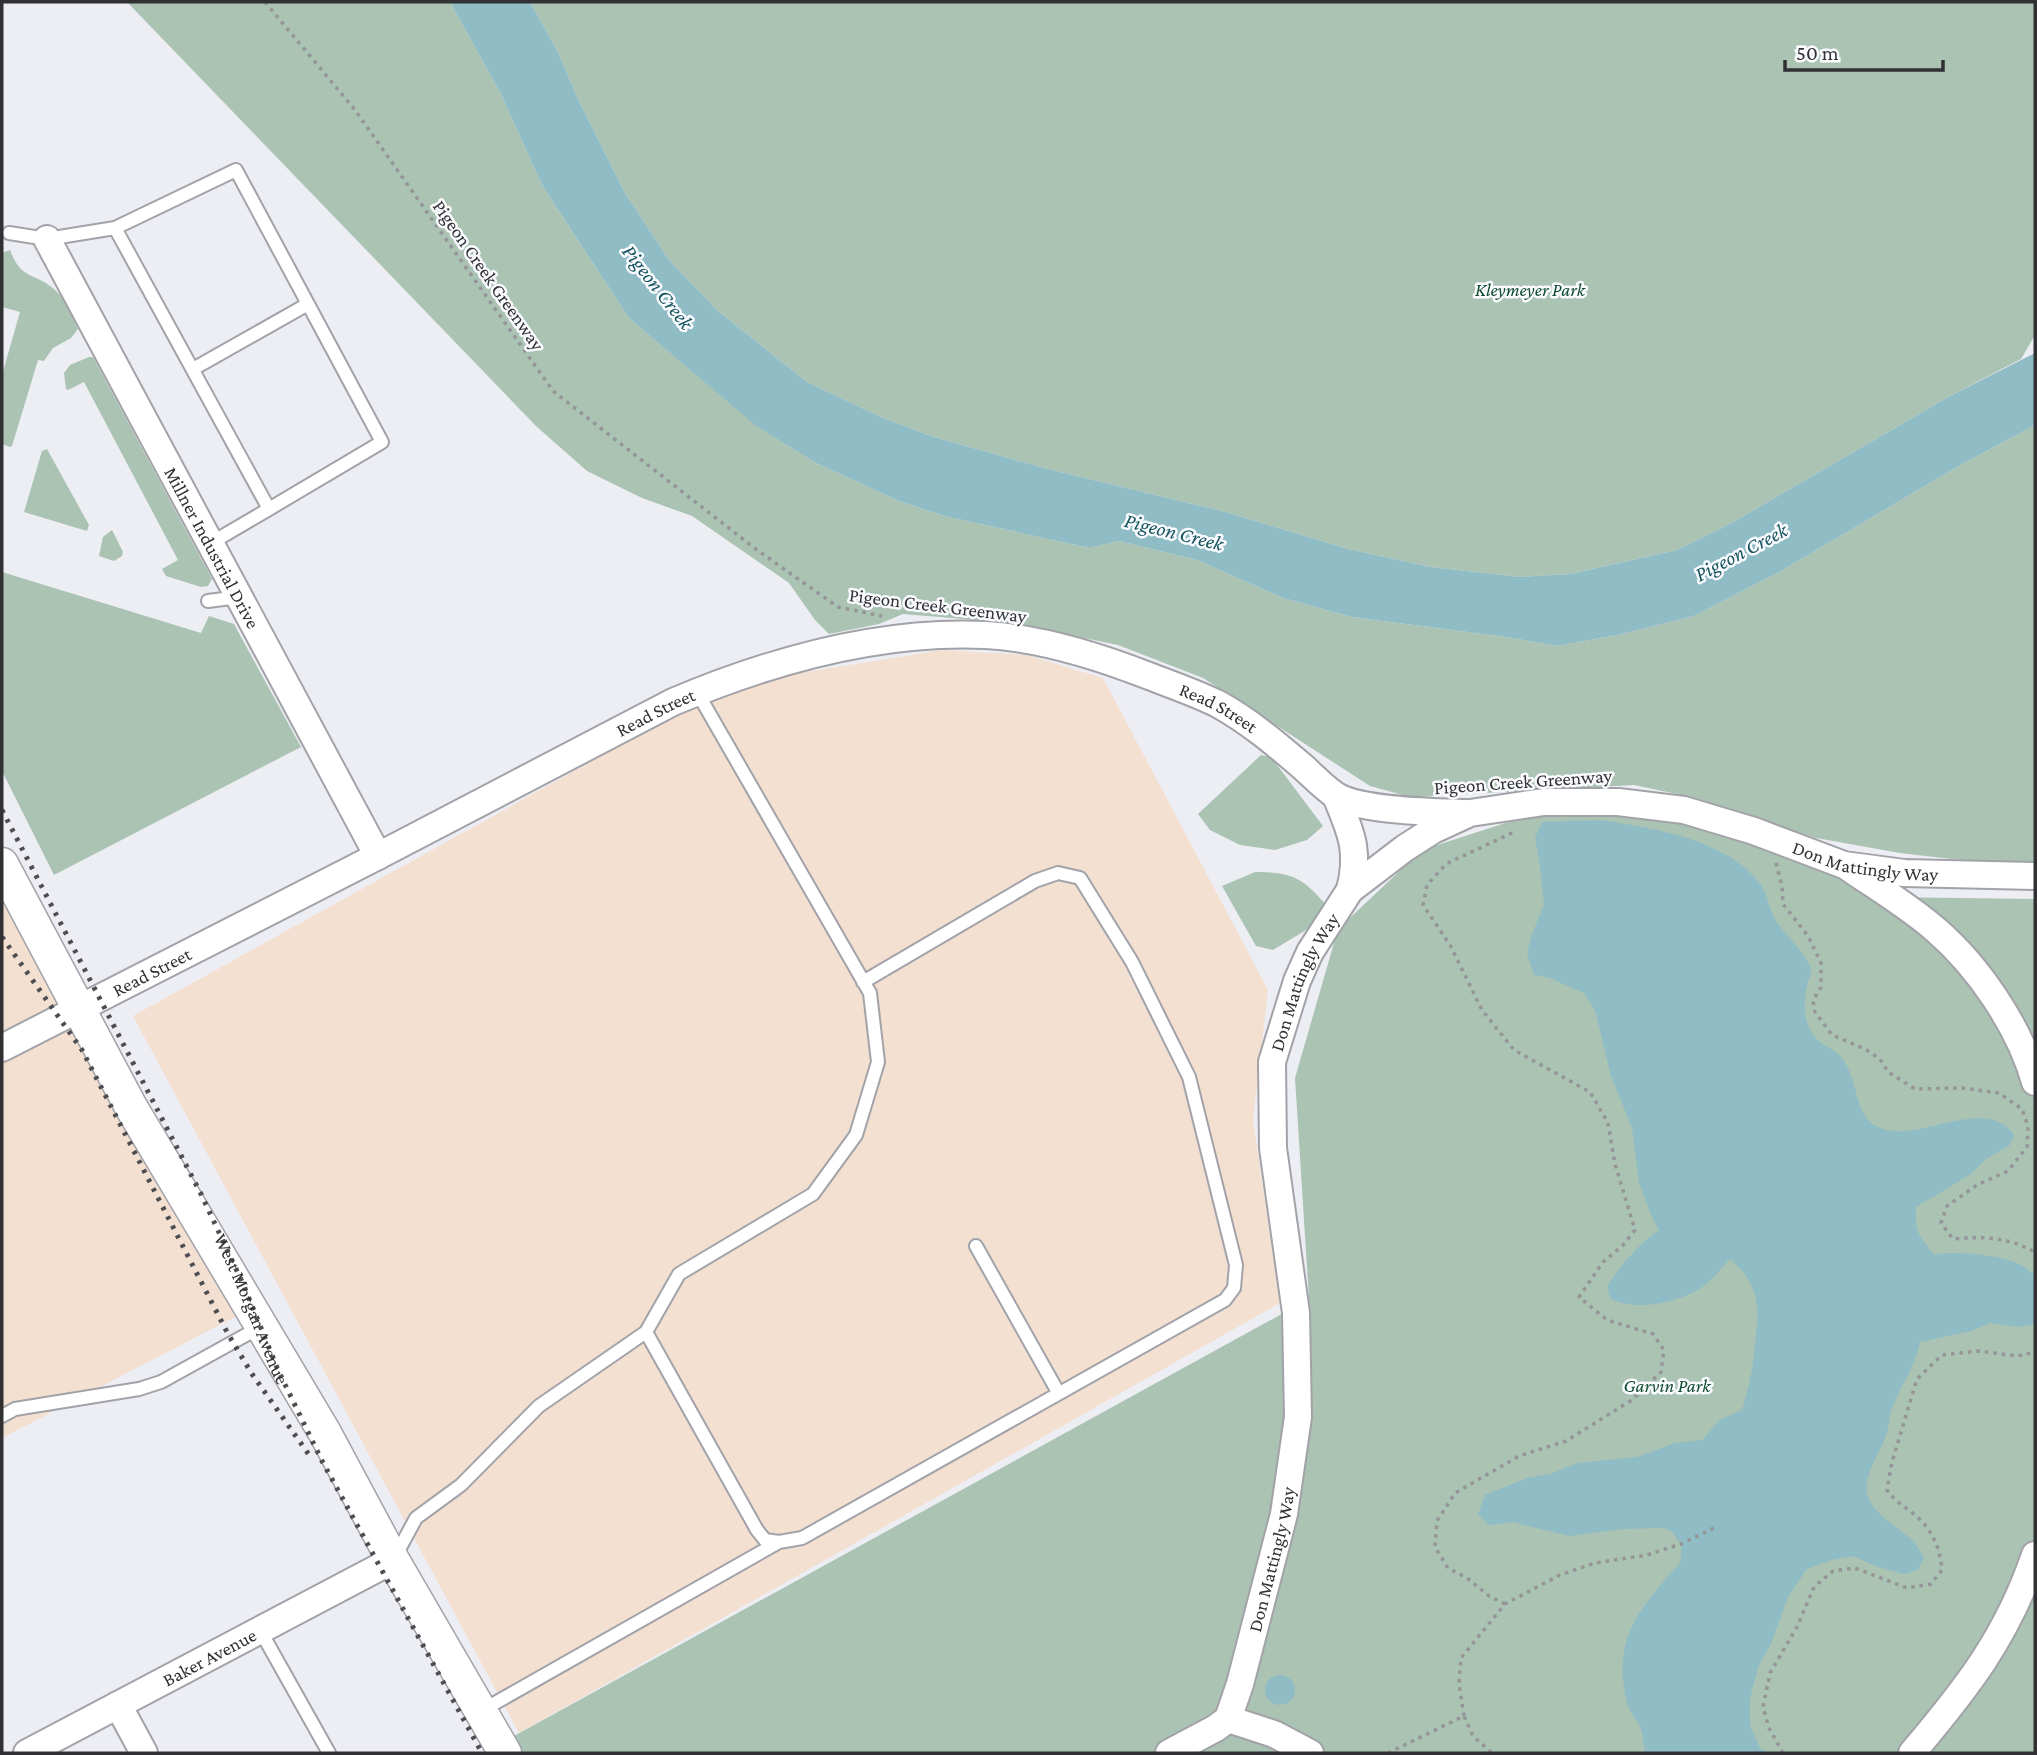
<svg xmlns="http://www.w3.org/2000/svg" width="2037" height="1755" viewBox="0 0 2037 1755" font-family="'Crimson Pro',serif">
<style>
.industrial{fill:#f3e0d0}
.green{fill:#aac3b3}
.water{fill:#90bcc5}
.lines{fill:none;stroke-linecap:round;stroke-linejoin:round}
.service-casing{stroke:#a2a2a9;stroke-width:16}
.minor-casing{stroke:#a2a2a9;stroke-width:30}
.tertiary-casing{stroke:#a2a2a9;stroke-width:35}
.path{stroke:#949499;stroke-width:3.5;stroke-dasharray:3.5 5;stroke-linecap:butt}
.service{stroke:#fff;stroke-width:12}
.minor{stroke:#fff;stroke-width:26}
.tertiary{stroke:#fff;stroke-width:32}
.rail{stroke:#4e4e52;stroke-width:5;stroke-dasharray:3.5 7;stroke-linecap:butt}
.labels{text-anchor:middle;stroke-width:5;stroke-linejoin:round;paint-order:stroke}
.street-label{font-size:19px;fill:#313134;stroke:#fafbff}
.park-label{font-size:19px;font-style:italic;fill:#104c2e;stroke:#fafbff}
.water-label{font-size:21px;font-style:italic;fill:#17555f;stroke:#fafbff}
</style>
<rect width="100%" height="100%" fill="#ededf4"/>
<path class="industrial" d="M 942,650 L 1026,655 L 1103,678 L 1268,990 L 1253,1120 L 1280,1303 L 519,1733 L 133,1016 L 684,710 L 769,678 Z
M 2,864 L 252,1308 L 2,1438 Z"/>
<path class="green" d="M 127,2 L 450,2 L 501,94 L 542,185 L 629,318 L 756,425 L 816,463 L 899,501 L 944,516 L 1089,548 L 1119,541 L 1197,560 L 1283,598 L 1352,617 L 1506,637 L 1557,646 L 1618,635 L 1694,616 L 1781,571 L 1957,467 L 2035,425 L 2035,866 L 1995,864 L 1900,853 L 1816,838 L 1695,798 L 1634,785 L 1410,797 L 1370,786 L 1203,678 L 1118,645 L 1012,623 L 903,614 L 879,624 L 829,634 L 815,620 L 789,583 L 692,516 L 642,498 L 587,471 L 536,426 Z
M 530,2 L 2035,2 L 2035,335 L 2021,359 L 1950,396 L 1728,525 L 1677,550 L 1570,574 L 1520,577 L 1431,567 L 1348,549 L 1226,512 L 1044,468 L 931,436 L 881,417 L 807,382 L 717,310 L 669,260 L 625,193 L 577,97 L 558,52 Z
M 10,250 C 22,282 36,272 55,290 C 66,299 71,316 78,329 L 71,338 L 53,348 L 44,361 L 38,360 L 12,446 L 10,447 L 2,444 L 2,375 L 20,312 L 2,307 L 2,253 Z
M 89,357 L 93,357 L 212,579 L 208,586 L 201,587 L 166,576 L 162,569 L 178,560 L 84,382 L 68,390 L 66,389 L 64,373 L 70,365 Z
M 47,449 L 89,525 L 87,531 L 24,512 L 42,451 Z
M 112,530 L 123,552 L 122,556 L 114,561 L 99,556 L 103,537 Z
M 2,572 L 201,633 L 209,616 L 234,624 L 301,747 L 54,875 L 2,771 Z
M 1261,755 L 1271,757 L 1323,826 L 1307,840 L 1275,850 L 1240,845 L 1210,830 L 1198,814 Z
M 1548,809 L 1652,816 L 1759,842 L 1886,897 L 2035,899 L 2035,1753 L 523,1753 L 514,1736 L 1309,1299 L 1295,1078 L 1338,929 L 1422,850 Z
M 1255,872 C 1293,872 1303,878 1327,906 L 1316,924 L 1273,950 L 1256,946 L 1222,886 Z"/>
<path class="water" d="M 450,2 L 530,2 L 558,52 L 577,97 L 625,193 L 669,260 L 717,310 L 807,382 L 881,417 L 931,436 L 1044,468 L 1226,512 L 1348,549 L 1431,567 L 1520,577 L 1570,574 L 1677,550 L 1728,525 L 1950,396 L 2035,353 L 2035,425 L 1957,467 L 1781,571 L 1694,616 L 1618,635 L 1557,646 L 1506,637 L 1352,617 L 1283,598 L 1197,560 L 1119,541 L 1089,548 L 944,516 L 899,501 L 816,463 L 755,425 L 629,318 L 542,185 L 501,94 Z
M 1601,820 C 1654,829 1726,838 1761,885 C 1768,895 1769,909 1775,919 C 1787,938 1804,950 1812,971 C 1803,992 1799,1023 1819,1041 C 1827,1048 1839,1052 1844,1061 C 1862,1087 1851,1125 1892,1131 C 1927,1136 1989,1097 2014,1135 L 2009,1146 L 1987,1158 L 1971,1174 L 1916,1207 C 1914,1232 1920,1237 1934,1255 C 1953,1250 1998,1255 2017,1263 C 2023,1265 2029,1271 2035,1275 L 2035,1319 L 2032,1325 L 2018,1327 L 1991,1323 L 1971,1331 L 1920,1342 C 1916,1366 1901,1384 1893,1406 C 1889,1417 1889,1428 1885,1438 C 1879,1455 1860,1480 1869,1499 C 1877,1517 1898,1527 1912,1540 C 1917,1545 1920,1552 1924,1557 L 1918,1570 L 1904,1574 L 1875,1566 L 1853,1556 L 1832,1560 L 1807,1569 L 1788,1597 L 1771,1644 L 1758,1667 L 1750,1699 L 1750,1725 L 1760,1748 L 1768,1753 L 1645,1753 C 1644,1745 1643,1734 1640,1726 C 1636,1718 1629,1712 1627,1703 C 1611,1638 1641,1606 1681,1562 L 1681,1544 L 1672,1532 L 1664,1528 L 1622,1529 L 1570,1536 L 1512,1522 L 1489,1525 L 1478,1514 L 1485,1495 L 1530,1477 L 1550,1474 L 1578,1463 L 1637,1457 L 1675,1443 L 1702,1440 L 1720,1420 L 1742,1410 C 1749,1388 1753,1368 1755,1345 C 1759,1308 1761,1285 1730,1259 C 1722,1267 1715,1277 1706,1284 C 1685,1302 1634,1313 1610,1298 L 1607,1286 C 1622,1264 1638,1244 1659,1230 L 1651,1215 L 1639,1182 L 1632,1128 L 1611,1076 L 1595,1010 L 1584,993 L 1550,978 L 1534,975 L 1527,953 L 1532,934 L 1544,905 L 1540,865 L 1535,838 L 1542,822 Z
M1265 1690a15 15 0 1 1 30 0a15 15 0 1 1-30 0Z"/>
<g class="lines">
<g class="service-casing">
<path id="service" d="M 115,228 L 236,170 L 308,304 L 193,369
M 9,233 L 47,239 L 115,228 L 269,509 L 211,543
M 269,509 L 382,442 L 308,304
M 208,601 L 239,597
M 976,1246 L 1058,1392
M 646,1332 L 757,1530 L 765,1540 L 779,1542 L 802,1538 L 1225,1300 L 1234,1288 L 1236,1265 L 1189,1077 L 1132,962 L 1080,878 L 1058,873 L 1035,881 L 863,982
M 2,1416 L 15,1409 L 139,1389 L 161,1382 L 262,1326
M 395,1557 L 416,1518 L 461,1485 L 539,1406 L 646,1332 L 679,1274 L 813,1194 L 856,1135 L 878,1062 L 870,993 L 697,692
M 260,1630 L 329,1753
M 481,1711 L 779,1542"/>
</g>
<g class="minor-casing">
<g id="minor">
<path id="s1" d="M 47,239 L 378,856"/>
<path d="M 1336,796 C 1351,833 1360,850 1350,890"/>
<path d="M 1849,868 C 1878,888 1910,907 1936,930 C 1979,967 2020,1028 2035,1082"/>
<path id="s2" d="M 2,1048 L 378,856 L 673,702 C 770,661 881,630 986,635 C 1042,638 1098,656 1149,676 C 1172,685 1196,693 1218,704 C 1249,721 1276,744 1303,767 C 1313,776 1323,787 1335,795 C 1359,811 1434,812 1465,813"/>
<path d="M 118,1705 L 144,1753"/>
<path d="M 1228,1719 L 1274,1734 L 1310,1753"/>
<path id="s3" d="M 27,1753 L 393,1560"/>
<path id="s4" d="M 1169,1753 L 1216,1728 L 1228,1719 L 1240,1684 L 1284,1514 L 1298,1417 L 1296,1313 L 1273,1148 L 1272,1062 L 1297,981 L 1310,952 L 1350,890 L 1405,848 L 1433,830 L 1470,813 L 1544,802 L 1618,802 L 1684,810 L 1754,831 L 1844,865 L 1904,873 L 2035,876"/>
<path d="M 1912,1753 C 1967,1688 2007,1637 2035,1555"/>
</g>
</g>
<g class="tertiary-casing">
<path id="tertiary" d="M 2,864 L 131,1107 L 325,1433 L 393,1560 L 505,1753"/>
</g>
<path class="path" d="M 265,2 L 355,110 L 553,391 L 757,550 L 838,607 L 882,616
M 1776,863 L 1782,886 L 1783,904 L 1808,936 L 1821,963 L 1821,987 L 1813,1001 L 1815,1012 L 1832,1035 L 1865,1049 L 1880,1059 L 1888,1072 L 1915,1089 L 1962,1088 L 1999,1093 L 2022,1109 L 2028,1126 L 2027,1147 L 2008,1171 L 1977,1185 L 1947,1206 L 1941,1223 L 1953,1239 C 1984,1236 2007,1237 2035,1252
M 1505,1604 L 1489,1596 L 1467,1578 L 1448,1568 L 1435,1547 L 1437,1521 L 1455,1493 L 1519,1456 L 1566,1441 L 1632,1400 L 1661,1372 L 1664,1350 L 1653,1334 L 1607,1320 L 1579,1297 L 1603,1262 L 1623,1245 L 1635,1230 L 1615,1164 L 1608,1123 L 1590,1092 L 1514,1050 L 1482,1010 L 1450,945 L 1423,905 L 1427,885 L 1446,864 L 1516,831
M 1464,1716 L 1459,1684 L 1461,1658 L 1505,1604 L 1560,1575 L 1595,1563 L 1647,1555 L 1681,1544 L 1714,1528
M 1388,1753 L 1464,1716 L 1473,1736 L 1492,1753
M 1783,1753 L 1769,1728 L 1763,1707 L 1770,1673 L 1797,1627 L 1814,1587 L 1833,1571 L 1855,1568 L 1907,1588 L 1931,1584 L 1942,1570 C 1940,1549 1933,1530 1916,1516 C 1904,1505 1898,1505 1887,1490 L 1892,1462 L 1917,1379 L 1942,1355 L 1978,1351 L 2018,1356 L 2035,1352"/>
<use href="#service" class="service"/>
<use href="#minor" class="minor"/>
<use href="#tertiary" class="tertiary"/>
<g class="rail">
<path id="s5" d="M 2,810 L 201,1194 L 244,1286 L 278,1370 L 322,1461 L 482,1753"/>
<path d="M 2,937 L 82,1050 L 228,1334 L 252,1374 L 312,1459"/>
</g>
</g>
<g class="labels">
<g class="street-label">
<text transform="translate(489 275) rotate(55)" y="7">Pigeon Creek Greenway</text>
<text dy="7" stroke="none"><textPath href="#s1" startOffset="350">Millner Industrial Drive</textPath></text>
<text transform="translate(938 605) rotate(7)" y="7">Pigeon Creek Greenway</text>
<text dy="7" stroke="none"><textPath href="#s2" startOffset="1323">Read Street</textPath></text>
<text dy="7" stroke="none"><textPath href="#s2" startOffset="735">Read Street</textPath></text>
<text transform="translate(1523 781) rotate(-4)" y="7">Pigeon Creek Greenway</text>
<text dy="7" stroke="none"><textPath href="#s4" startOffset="1474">Don Mattingly Way</textPath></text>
<text dy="7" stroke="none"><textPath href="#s2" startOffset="168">Read Street</textPath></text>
<text dy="7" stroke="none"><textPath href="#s4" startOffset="822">Don Mattingly Way</textPath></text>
<text dy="7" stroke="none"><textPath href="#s5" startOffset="558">West Morgan Avenue</textPath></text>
<text dy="7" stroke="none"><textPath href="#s4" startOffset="234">Don Mattingly Way</textPath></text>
<text dy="7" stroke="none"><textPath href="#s3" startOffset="206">Baker Avenue</textPath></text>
</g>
<g class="park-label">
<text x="1530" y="296">Kleymeyer Park</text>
<text x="1667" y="1392">Garvin Park</text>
</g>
<g class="water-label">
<text transform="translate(658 287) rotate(52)" y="7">Pigeon Creek</text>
<text transform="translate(1174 532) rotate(14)" y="7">Pigeon Creek</text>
<text transform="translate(1741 552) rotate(-28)" y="7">Pigeon Creek</text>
</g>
</g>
<rect width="2037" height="1755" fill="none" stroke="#313134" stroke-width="7"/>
<path d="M1785 60v10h158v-10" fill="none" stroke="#313134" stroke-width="3.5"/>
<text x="1796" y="60" font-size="21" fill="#313134" stroke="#fafbff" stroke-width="5" paint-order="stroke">50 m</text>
</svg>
